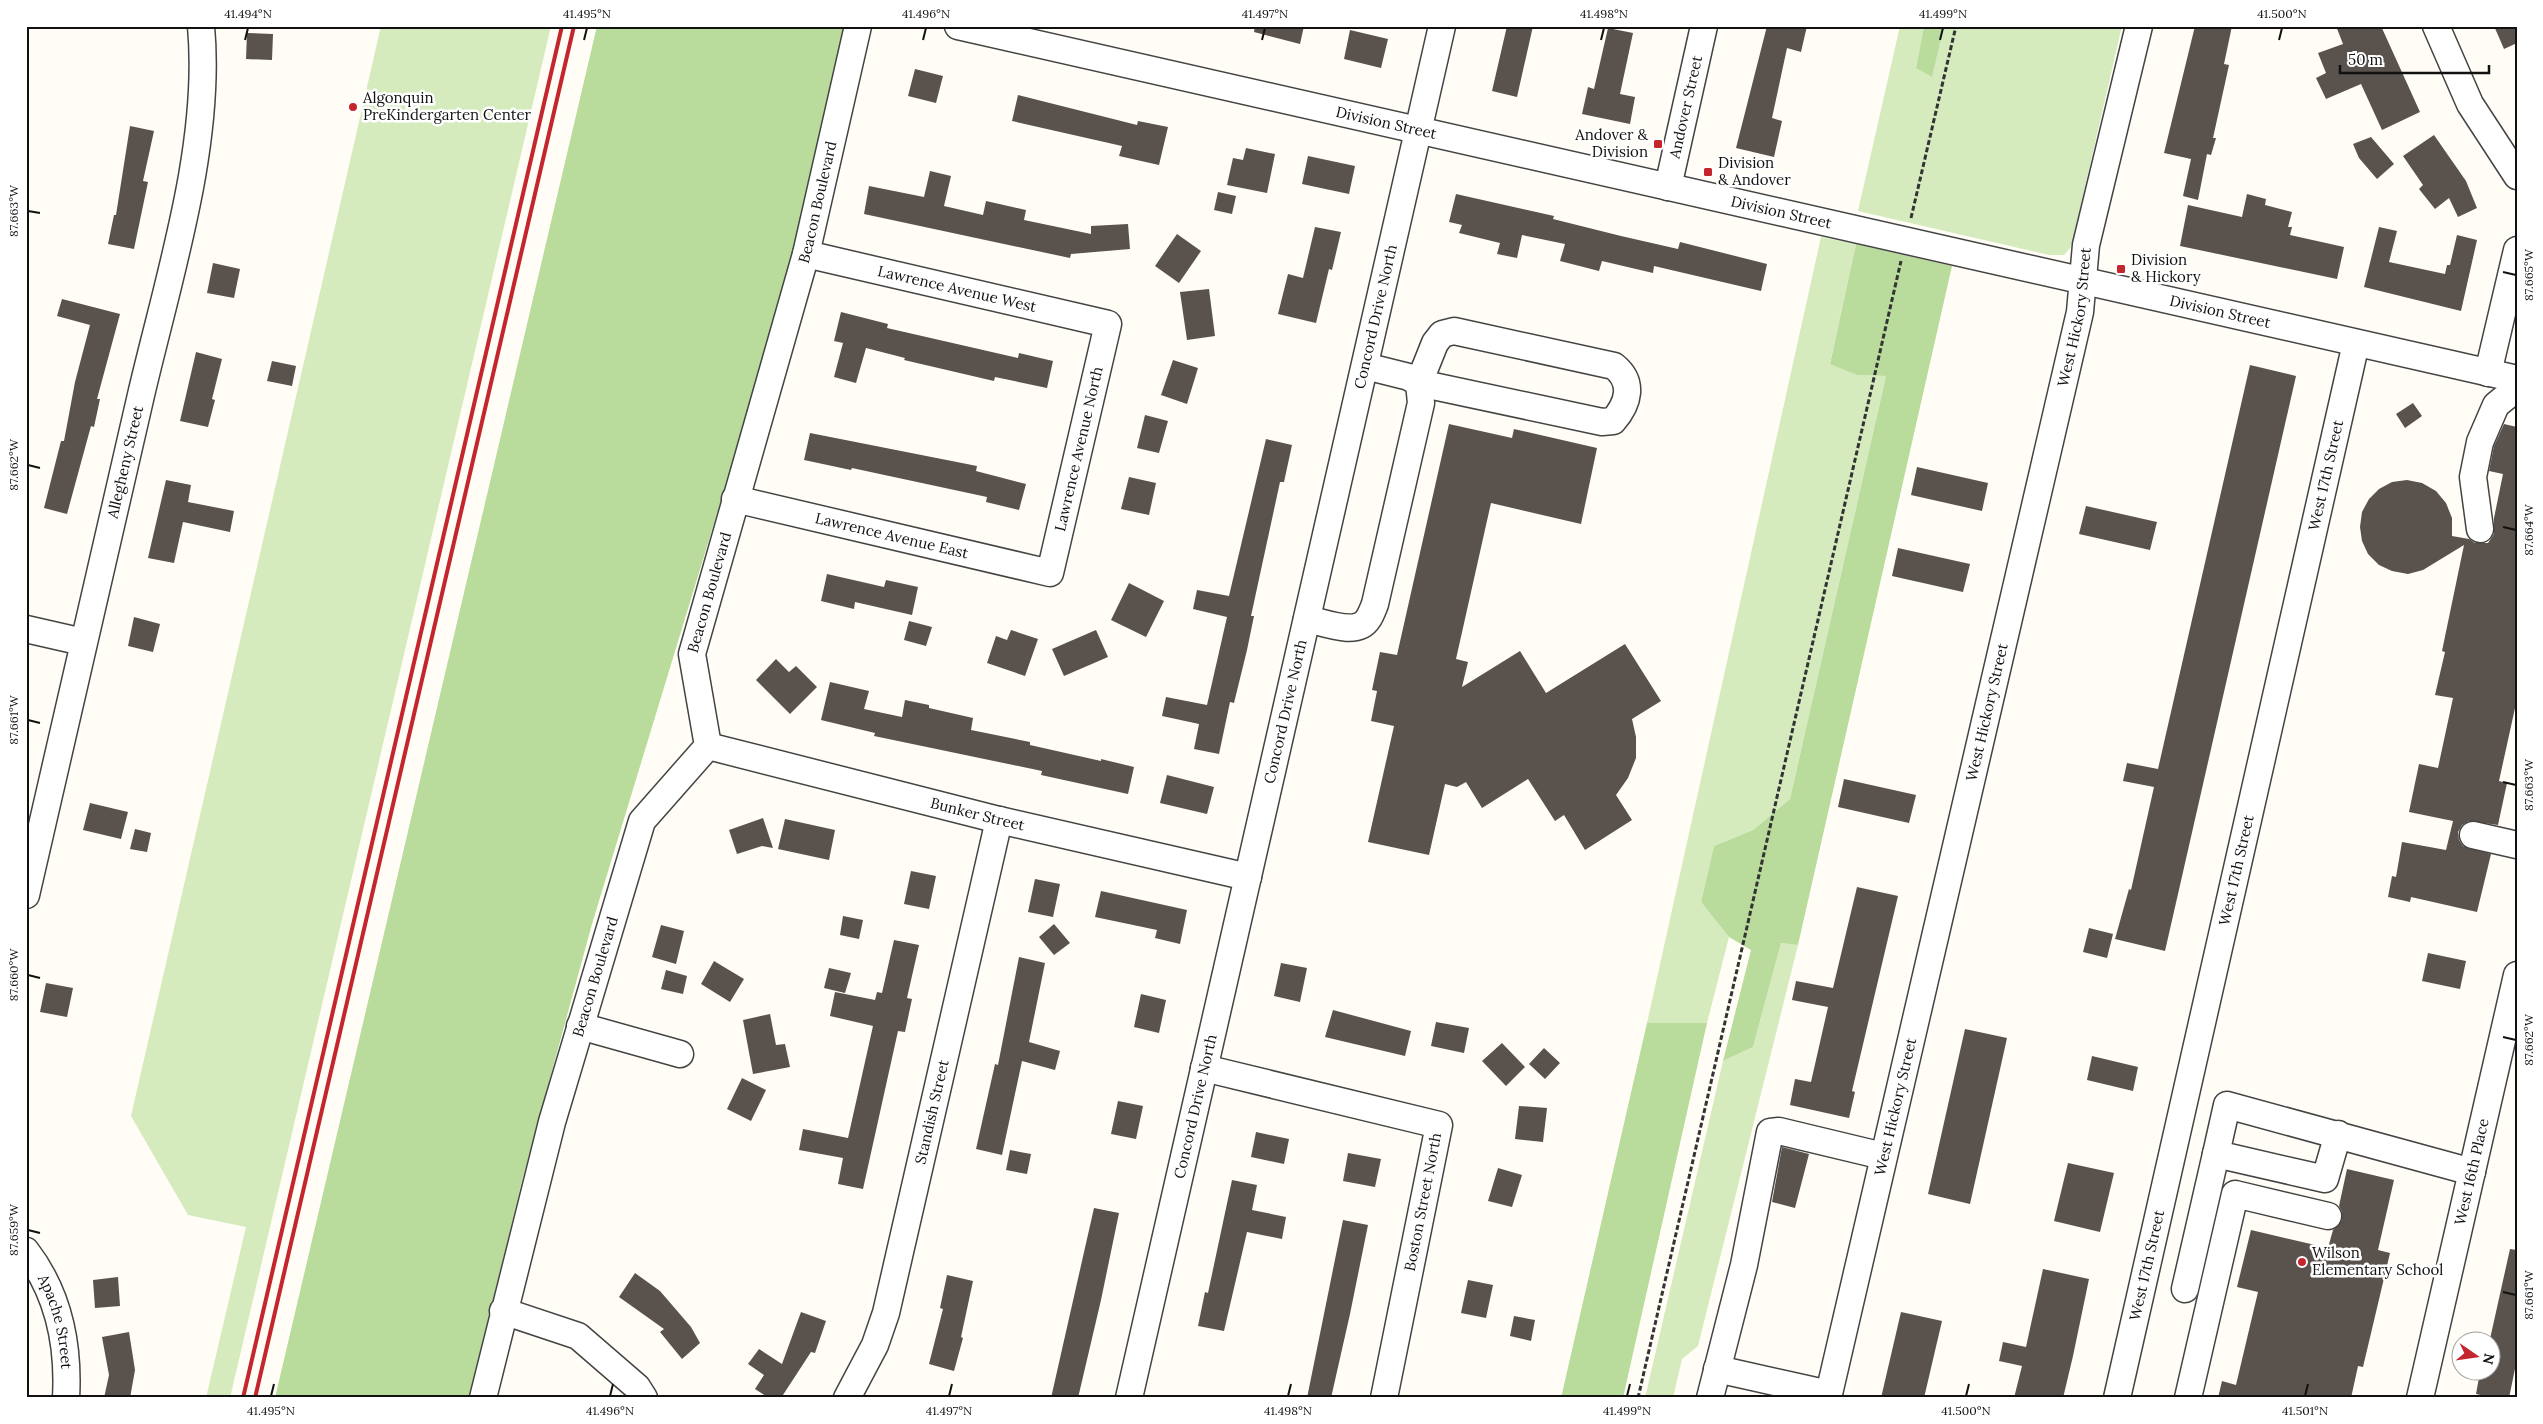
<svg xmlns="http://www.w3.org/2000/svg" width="2543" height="1424" viewBox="0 0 2543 1424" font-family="Lora,serif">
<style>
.green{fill:#d5ebbd}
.forest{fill:#b9dc9c}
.building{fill:#5a524d}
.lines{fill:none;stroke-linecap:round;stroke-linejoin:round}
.minor-casing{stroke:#444;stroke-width:29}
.path{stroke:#333;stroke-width:3;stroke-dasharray:5 2.5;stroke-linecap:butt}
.minor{stroke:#fff;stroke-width:26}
.rail{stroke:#c4262e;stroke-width:4}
.ticks{fill:none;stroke:#111;stroke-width:2}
.poi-dot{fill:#c4262e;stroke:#fff;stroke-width:2}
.labels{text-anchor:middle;stroke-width:5;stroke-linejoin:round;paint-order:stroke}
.poi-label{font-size:15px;fill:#111;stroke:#fff;text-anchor:start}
.street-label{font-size:15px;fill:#111;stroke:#fff}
.neatline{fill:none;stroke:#111;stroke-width:2}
.ticks-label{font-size:12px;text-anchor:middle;fill:#111}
</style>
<rect width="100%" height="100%" fill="#fffdf5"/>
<path class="green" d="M 381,26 L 551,26 L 230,1398 L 206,1398 L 246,1227 L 188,1215 L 131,1116 Z
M 1900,26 L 1924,26 L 1916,68 L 1932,76 L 1944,26 L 2122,26 L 2071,247 L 2064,255 L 2049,255 L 1858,211 Z
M 1821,237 L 1856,244 L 1830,363 L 1857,375 L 1886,376 L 1790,799 L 1753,830 L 1714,846 L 1701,902 L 1729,937 L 1707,1023 L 1647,1023 Z
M 1781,943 L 1798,945 L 1698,1346 L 1682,1359 L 1673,1398 L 1645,1398 L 1723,1061 L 1753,1047 Z"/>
<path class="forest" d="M 597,26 L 844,26 L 792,255 L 757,382 L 592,924 L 522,1181 L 469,1398 L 275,1398 Z
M 1924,26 L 1944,26 L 1932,77 L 1916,68 Z
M 1856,244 L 1952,266 L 1798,945 L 1781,943 L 1753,1047 L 1723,1061 L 1751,950 L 1729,937 L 1701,902 L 1714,846 L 1753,830 L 1790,799 L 1886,376 L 1857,375 L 1830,364 Z
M 1647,1023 L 1707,1023 L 1623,1398 L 1561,1398 Z"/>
<path class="building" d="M 1255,26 L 1304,26 L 1300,44 L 1254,32 Z
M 1507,26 L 1533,26 L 1517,97 L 1492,91 Z
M 1767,26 L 1807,26 L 1801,52 L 1787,48 L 1772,118 L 1782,121 L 1774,157 L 1736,148 Z
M 2195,26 L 2232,26 L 2224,64 L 2229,65 L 2213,138 L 2216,138 L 2211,155 L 2207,154 L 2198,200 L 2183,196 L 2191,159 L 2164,153 Z
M 2336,26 L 2381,26 L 2420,112 L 2382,130 L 2361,84 L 2326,99 L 2316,78 L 2326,73 L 2318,53 L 2343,44 Z
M 2494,26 L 2517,26 L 2517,43 L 2504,49 Z
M 1608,28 L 1633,33 L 1620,94 L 1635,97 L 1630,124 L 1582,114 L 1588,87 L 1594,89 Z
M 1350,30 L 1388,39 L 1381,68 L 1344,59 Z
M 247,33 L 273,34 L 272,60 L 246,59 Z
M 915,69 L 943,76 L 936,103 L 908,96 Z
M 1018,95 L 1137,125 L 1138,121 L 1168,127 L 1159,165 L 1119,156 L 1122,146 L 1012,121 Z
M 130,126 L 154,131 L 143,181 L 148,182 L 134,249 L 108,244 L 114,215 L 116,215 Z
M 2434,135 L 2466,181 L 2477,208 L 2458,217 L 2449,198 L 2435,209 L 2419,189 L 2423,185 L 2403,156 Z
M 2371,137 L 2394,164 L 2377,179 L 2359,158 L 2353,144 Z
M 1246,148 L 1275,154 L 1267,193 L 1227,185 L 1233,158 L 1243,160 Z
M 1308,156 L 1355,166 L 1349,194 L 1302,184 Z
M 930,171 L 951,176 L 944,206 L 983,215 L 986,201 L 1026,210 L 1024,220 L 1091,234 L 1091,226 L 1128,224 L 1130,249 L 1071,254 L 1070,258 L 864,214 L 869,186 L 924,197 Z
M 1218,192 L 1236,196 L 1232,214 L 1214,210 Z
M 1456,194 L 1554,216 L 1553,219 L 1621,236 L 1678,249 L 1680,242 L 1767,264 L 1761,291 L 1654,266 L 1653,273 L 1602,261 L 1599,271 L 1560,261 L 1565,244 L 1522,235 L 1517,258 L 1497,254 L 1500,243 L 1459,233 L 1462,225 L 1449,222 Z
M 2247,194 L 2266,199 L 2265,205 L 2292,212 L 2288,227 L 2292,227 L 2290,235 L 2344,247 L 2337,279 L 2180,246 L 2188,205 L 2242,217 Z
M 1315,227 L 1341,232 L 1332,270 L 1329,269 L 1316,323 L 1278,314 L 1288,274 L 1303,278 Z
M 2379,227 L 2397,231 L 2389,262 L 2445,274 L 2447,265 L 2450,265 L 2457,235 L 2477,240 L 2461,311 L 2364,287 Z
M 1177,234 L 1201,251 L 1179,283 L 1155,266 Z
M 213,263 L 240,269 L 234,298 L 207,293 Z
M 1209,289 L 1215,336 L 1187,340 L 1180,292 Z
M 62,299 L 120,314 L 97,399 L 100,399 L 94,427 L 91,426 L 67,514 L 44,508 L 61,441 L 64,441 L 75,382 L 90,325 L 57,316 Z
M 841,312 L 888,324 L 887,328 L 1018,358 L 1019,353 L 1053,361 L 1047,388 L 995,377 L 994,381 L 904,360 L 905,358 L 866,348 L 856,383 L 834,377 L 843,343 L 834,341 Z
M 196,352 L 222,359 L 212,399 L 215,400 L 208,427 L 180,421 Z
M 1173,360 L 1198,368 L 1187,404 L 1161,395 Z
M 272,361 L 296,366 L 292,386 L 267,381 Z
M 2250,365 L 2296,376 L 2165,951 L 2115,939 L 2129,889 L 2131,890 L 2154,787 L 2123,781 L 2127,763 L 2158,769 Z
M 2413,403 L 2422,416 L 2405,428 L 2396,414 Z
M 1145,415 L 1168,421 L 1159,453 L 1137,448 Z
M 1449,424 L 1512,438 L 1514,429 L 1597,448 L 1581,524 L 1491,503 L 1456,659 L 1468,662 L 1462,687 L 1520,651 L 1546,693 L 1625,644 L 1661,701 L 1632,719 L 1636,737 L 1636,758 L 1628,778 L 1616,795 L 1632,820 L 1585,850 L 1564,815 L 1555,821 L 1528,779 L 1482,808 L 1466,782 L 1457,787 L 1445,784 L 1429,855 L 1368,842 L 1394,726 L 1371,721 L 1377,691 L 1372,690 L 1380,652 L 1397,655 Z
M 2504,424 L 2517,427 L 2517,699 L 2499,781 L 2507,783 L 2498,825 L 2469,821 L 2462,825 L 2458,832 L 2459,840 L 2463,846 L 2491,854 L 2477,912 L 2411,897 L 2410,902 L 2388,897 L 2392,876 L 2396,877 L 2402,842 L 2446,850 L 2453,821 L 2409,812 L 2419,764 L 2438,768 L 2453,698 L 2435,695 L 2445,652 L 2442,651 L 2464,545 L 2423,570 L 2408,574 L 2392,571 L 2379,565 L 2368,554 L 2362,541 L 2360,527 L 2362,512 L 2369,499 L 2379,489 L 2392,482 L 2407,480 L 2422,483 L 2436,491 L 2446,503 L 2452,518 L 2452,536 L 2469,539 L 2475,543 L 2488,543 L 2494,534 L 2494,518 L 2503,474 L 2489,471 L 2494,446 Z
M 810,433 L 977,466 L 976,471 L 1026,484 L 1019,510 L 986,502 L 987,497 L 852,468 L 851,470 L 804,460 Z
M 1266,439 L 1292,445 L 1284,482 L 1280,482 L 1251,616 L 1254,616 L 1247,650 L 1234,703 L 1230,702 L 1219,754 L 1194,749 L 1199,724 L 1162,716 L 1166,697 L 1207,705 L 1227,617 L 1193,609 L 1197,590 L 1229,596 Z
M 1917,467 L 1988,483 L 1982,511 L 1911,495 Z
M 1129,477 L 1156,483 L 1149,515 L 1121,509 Z
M 166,480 L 191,485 L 188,502 L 234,511 L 230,532 L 183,522 L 174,563 L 148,558 Z
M 2086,506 L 2157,522 L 2150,550 L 2079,534 Z
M 1898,548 L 1970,564 L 1963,592 L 1892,576 Z
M 827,574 L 884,587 L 886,580 L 918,587 L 912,615 L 855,602 L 854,609 L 821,601 Z
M 1129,583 L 1164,601 L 1146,637 L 1111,620 Z
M 134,617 L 160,624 L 153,652 L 128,646 Z
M 909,621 L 932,627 L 926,646 L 904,640 Z
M 1011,630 L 1038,639 L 1025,676 L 987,663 L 996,636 L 1007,640 Z
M 1096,630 L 1108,657 L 1064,676 L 1052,649 Z
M 776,659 L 789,672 L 796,666 L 817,687 L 790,714 L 756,680 Z
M 830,682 L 869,691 L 864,709 L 902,717 L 905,700 L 929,705 L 929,708 L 973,718 L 971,730 L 1030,742 L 1030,745 L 1101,761 L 1101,759 L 1134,767 L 1128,794 L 1041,775 L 1042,771 L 874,736 L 875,733 L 821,720 Z
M 1167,775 L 1214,787 L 1207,814 L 1160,803 Z
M 1844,779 L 1916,795 L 1909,823 L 1838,807 Z
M 90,803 L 128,812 L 121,839 L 83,830 Z
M 763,818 L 773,848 L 762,846 L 737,854 L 729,830 Z
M 785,819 L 835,830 L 829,860 L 778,849 Z
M 135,829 L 151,833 L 147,852 L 130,849 Z
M 911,871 L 936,876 L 929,909 L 904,904 Z
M 1035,879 L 1060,884 L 1053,917 L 1028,912 Z
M 1857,887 L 1898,896 L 1852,1091 L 1855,1092 L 1849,1118 L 1790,1105 L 1795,1079 L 1811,1082 L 1828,1007 L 1792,1000 L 1796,981 L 1833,988 Z
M 1101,891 L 1187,910 L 1180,944 L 1155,938 L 1157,930 L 1095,917 Z
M 843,916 L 863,920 L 859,939 L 840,935 Z
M 1054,924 L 1070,943 L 1054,955 L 1039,937 Z
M 661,925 L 684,931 L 676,964 L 652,957 Z
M 2089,928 L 2113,934 L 2107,958 L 2083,952 Z
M 894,940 L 919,945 L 907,998 L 912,999 L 905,1032 L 898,1031 L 863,1189 L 838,1184 L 843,1158 L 799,1150 L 803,1129 L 848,1138 L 873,1026 L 830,1016 L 835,992 L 875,1000 L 877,992 L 882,993 Z
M 2428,953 L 2466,961 L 2460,989 L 2422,981 Z
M 1019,957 L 1045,963 L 1029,1042 L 1060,1051 L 1055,1070 L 1022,1061 L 1002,1155 L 976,1149 L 995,1064 L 998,1065 Z
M 714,961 L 744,979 L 730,1002 L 701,984 Z
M 1281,963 L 1307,968 L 1300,1002 L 1274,996 Z
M 829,968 L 851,973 L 845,993 L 824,988 Z
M 666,970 L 687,976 L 683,994 L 661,989 Z
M 46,983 L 73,988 L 67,1017 L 40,1012 Z
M 1141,994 L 1166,1000 L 1159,1033 L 1134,1027 Z
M 1333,1010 L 1411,1031 L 1405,1056 L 1325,1037 Z
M 770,1014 L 776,1045 L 785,1044 L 790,1067 L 753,1074 L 743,1020 Z
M 1436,1022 L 1469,1028 L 1464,1053 L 1431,1046 Z
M 1965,1029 L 2007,1038 L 1970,1204 L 1928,1194 Z
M 1502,1043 L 1525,1067 L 1506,1086 L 1482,1061 Z
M 1544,1048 L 1560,1063 L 1545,1079 L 1529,1064 Z
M 2092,1056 L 2138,1067 L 2133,1091 L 2087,1080 Z
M 742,1078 L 766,1090 L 751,1121 L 727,1109 Z
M 1118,1101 L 1143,1106 L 1136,1139 L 1111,1134 Z
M 1519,1106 L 1547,1108 L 1543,1142 L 1515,1139 Z
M 1256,1132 L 1289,1139 L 1284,1164 L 1251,1157 Z
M 1782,1147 L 1809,1154 L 1795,1208 L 1772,1202 Z
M 1010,1150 L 1031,1154 L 1027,1174 L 1006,1170 Z
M 1348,1153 L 1381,1159 L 1375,1187 L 1343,1181 Z
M 2068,1163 L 2114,1173 L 2100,1232 L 2054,1221 Z
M 1498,1168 L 1522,1175 L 1512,1207 L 1488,1201 Z
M 2347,1169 L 2394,1180 L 2378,1250 L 2390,1253 L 2363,1367 L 2358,1366 L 2351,1398 L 2218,1398 L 2222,1381 L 2236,1385 L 2258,1292 L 2237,1287 L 2251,1230 L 2328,1248 L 2333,1230 L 2342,1220 L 2342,1212 L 2339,1206 Z
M 1232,1180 L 1257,1185 L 1252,1210 L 1286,1217 L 1282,1239 L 1247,1232 L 1224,1331 L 1198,1326 L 1205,1292 L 1208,1293 Z
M 1094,1208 L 1119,1213 L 1101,1300 L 1078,1398 L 1051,1398 Z
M 1343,1220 L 1368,1225 L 1350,1314 L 1331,1398 L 1307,1398 Z
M 2510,1249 L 2517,1250 L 2517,1359 L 2509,1398 L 2495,1398 L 2476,1394 L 2480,1372 L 2490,1372 L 2490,1339 Z
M 2043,1269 L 2089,1279 L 2073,1356 L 2063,1398 L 2014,1398 L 2022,1366 L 1999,1361 L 2003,1342 L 2026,1347 Z
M 635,1273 L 660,1291 L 691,1327 L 700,1343 L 682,1359 L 660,1332 L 664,1329 L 619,1297 Z
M 947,1275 L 973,1281 L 961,1337 L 963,1338 L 954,1371 L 929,1364 L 943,1309 L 940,1308 Z
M 118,1277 L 120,1306 L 95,1308 L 93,1280 Z
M 1468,1280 L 1493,1285 L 1486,1318 L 1461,1313 Z
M 801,1312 L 826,1321 L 815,1353 L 811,1352 L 781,1398 L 769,1398 L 755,1389 L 764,1375 L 748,1364 L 759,1349 L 782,1364 Z
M 1901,1312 L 1942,1321 L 1924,1398 L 1881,1398 Z
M 1514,1316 L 1535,1320 L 1531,1341 L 1510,1336 Z
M 129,1332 L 135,1370 L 130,1398 L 104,1398 L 109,1375 L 102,1337 Z"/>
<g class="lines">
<g class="minor-casing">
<g id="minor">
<path id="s1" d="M 958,26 L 2517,379"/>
<path d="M 2436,26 L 2470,104 L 2517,176"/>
<path id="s2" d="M 1668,187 L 1704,26"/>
<path d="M 2488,373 L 2517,250"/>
<path id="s3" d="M 735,499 L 1050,573 L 1108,324 L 806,254"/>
<path d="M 2480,529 L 2473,477 L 2480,442 L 2496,405 L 2517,388"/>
<path d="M 1307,619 C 1323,622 1357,637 1368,619 C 1371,615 1373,609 1375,604 L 1421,403 L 1419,383 L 1435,343 L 1442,334 L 1454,331 L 1614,366 C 1634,382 1629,403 1613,421 L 1602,422 L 1419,383 L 1409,377 L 1365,366"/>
<path d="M 26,629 L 83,642"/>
<path id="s4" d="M 708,746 L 999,820 L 1248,877"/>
<path d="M 2473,835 L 2517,845"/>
<path id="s5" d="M 26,895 C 64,728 102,561 141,395 C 168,279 212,145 201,26"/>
<path d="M 580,1026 L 680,1054"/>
<path d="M 1204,1068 L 1439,1125 L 1384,1398"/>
<path d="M 2338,1134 L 2325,1179 L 2216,1154 L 2227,1105 L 2472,1172"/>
<path id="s6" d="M 26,1251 C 59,1294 69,1345 66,1398"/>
<path d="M 2185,1289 L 2216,1154"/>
<path d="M 503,1311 L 578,1336 L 637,1387 L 644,1398"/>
<path d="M 1717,1369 L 1829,1394"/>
<path id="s7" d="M 483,1398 L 552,1122 L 642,821 L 708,746 L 692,654 L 806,254 L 858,26"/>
<path id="s8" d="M 847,1398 L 875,1345 L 886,1313 L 999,820"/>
<path id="s9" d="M 1129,1398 L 1442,26"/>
<path d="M 1710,1398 L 1744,1265 L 1770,1132 L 1779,1131 L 1883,1156"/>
<path id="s10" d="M 1828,1398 L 2080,312 L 2086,245 L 2139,26"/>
<path id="s11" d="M 2117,1398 L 2356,343"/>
<path d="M 2188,1398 L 2235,1194 L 2328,1216"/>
<path id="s12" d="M 2420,1398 L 2517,975"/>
</g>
</g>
<path class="path" d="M 1911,218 L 1956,26
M 1638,1398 L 1901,261"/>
<use href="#minor" class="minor"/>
<path class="rail" d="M 243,1398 L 562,26
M 255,1398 L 574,26"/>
</g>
<path class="ticks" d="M 245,40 L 248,28M 584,40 L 587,28M 923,40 L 926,28M 1262,40 L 1265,28M 1601,40 L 1604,28M 1940,40 L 1943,28M 2279,40 L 2282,28M 28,211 L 40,213M 2503,272 L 2516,275M 28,465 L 40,468M 2503,527 L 2516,530M 28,720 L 40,723M 2503,782 L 2516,785M 28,975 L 40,978M 2503,1037 L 2516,1040M 28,1230 L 40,1233M 2503,1292 L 2516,1295M 271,1396 L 274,1384M 610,1396 L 613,1384M 949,1396 L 952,1384M 1288,1396 L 1291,1384M 1627,1396 L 1630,1384M 1966,1396 L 1969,1384M 2305,1396 L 2308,1384"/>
<g class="poi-dot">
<circle cx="353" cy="107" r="5"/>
<rect x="1653" y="139" width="10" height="10" rx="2.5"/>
<rect x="1703" y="167" width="10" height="10" rx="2.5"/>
<rect x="2116" y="264" width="10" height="10" rx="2.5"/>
<circle cx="2302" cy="1262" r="5"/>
</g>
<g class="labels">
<g class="poi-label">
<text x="363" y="103">Algonquin<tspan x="363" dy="17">PreKindergarten Center</tspan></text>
<text x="1648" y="140" text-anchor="end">Andover &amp;<tspan x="1648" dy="17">Division</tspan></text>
<text x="1718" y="168">Division<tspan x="1718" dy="17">&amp; Andover</tspan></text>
<text x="2131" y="265">Division<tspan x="2131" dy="17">&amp; Hickory</tspan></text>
<text x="2312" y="1258">Wilson<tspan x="2312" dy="17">Elementary School</tspan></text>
</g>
<g class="street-label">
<text dy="5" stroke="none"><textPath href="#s2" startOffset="82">Andover Street</textPath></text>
<text dy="5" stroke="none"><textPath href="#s1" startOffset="439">Division Street</textPath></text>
<text dy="5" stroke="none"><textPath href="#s7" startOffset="1261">Beacon Boulevard</textPath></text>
<text dy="5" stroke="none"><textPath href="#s1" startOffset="844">Division Street</textPath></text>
<text transform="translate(957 289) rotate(13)" y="5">Lawrence Avenue West</text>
<text dy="5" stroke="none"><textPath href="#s1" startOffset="1294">Division Street</textPath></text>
<text dy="5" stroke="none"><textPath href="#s9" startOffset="1109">Concord Drive North</textPath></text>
<text dy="5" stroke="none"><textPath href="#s10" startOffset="1109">West Hickory Street</textPath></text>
<text dy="5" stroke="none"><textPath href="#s3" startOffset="451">Lawrence Avenue North</textPath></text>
<text dy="5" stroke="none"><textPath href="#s5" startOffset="444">Allegheny Street</textPath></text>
<text dy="5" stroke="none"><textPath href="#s11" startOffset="946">West 17th Street</textPath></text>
<text dy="5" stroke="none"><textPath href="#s3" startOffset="161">Lawrence Avenue East</textPath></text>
<text dy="5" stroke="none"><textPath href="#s7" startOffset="856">Beacon Boulevard</textPath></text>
<text dy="5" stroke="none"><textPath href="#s9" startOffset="704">Concord Drive North</textPath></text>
<text dy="5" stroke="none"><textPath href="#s10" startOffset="704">West Hickory Street</textPath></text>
<text dy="5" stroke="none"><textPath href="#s4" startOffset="278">Bunker Street</textPath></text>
<text dy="5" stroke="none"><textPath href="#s11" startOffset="541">West 17th Street</textPath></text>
<text dy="5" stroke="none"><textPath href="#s7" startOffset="436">Beacon Boulevard</textPath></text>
<text dy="5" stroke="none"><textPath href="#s9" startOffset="299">Concord Drive North</textPath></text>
<text dy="5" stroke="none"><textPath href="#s10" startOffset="299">West Hickory Street</textPath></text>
<text dy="5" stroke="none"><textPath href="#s8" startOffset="300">Standish Street</textPath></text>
<text dy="5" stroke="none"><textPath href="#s12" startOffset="232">West 16th Place</textPath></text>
<text transform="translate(1423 1202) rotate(-79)" y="5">Boston Street North</text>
<text dy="5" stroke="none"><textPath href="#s11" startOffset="136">West 17th Street</textPath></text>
<text dy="5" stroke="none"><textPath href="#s6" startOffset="78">Apache Street</textPath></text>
</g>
</g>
<rect width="2543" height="1424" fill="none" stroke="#ffffff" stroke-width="55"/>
<g transform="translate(2476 1356) rotate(103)"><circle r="24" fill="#ffffff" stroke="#a0a0a0"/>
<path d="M0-4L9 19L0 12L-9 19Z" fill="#c4262e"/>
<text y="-8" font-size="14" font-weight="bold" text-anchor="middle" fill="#111111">N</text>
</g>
<path d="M2340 65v8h149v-8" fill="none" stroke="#111111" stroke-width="2.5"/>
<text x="2348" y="65" font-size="15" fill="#111111" stroke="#ffffff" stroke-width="4" paint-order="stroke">50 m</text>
<rect x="28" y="28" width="2488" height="1368" class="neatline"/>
<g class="ticks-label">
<text x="248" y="18">41.494°N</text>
<text x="587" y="18">41.495°N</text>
<text x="926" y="18">41.496°N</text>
<text x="1265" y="18">41.497°N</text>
<text x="1604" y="18">41.498°N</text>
<text x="1943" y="18">41.499°N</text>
<text x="2282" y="18">41.500°N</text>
<text transform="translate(14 211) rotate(-90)" y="4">87.663°W</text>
<text transform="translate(2529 275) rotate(-90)" y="4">87.665°W</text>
<text transform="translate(14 465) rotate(-90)" y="4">87.662°W</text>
<text transform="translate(2529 530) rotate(-90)" y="4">87.664°W</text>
<text transform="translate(14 720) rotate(-90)" y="4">87.661°W</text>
<text transform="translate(2529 785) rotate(-90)" y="4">87.663°W</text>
<text transform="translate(14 975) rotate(-90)" y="4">87.660°W</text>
<text transform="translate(2529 1040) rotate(-90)" y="4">87.662°W</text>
<text transform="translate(14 1230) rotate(-90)" y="4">87.659°W</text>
<text transform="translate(2529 1295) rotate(-90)" y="4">87.661°W</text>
<text x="271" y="1415">41.495°N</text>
<text x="610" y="1415">41.496°N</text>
<text x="949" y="1415">41.497°N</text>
<text x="1288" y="1415">41.498°N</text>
<text x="1627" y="1415">41.499°N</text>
<text x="1966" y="1415">41.500°N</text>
<text x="2305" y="1415">41.501°N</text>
</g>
</svg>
